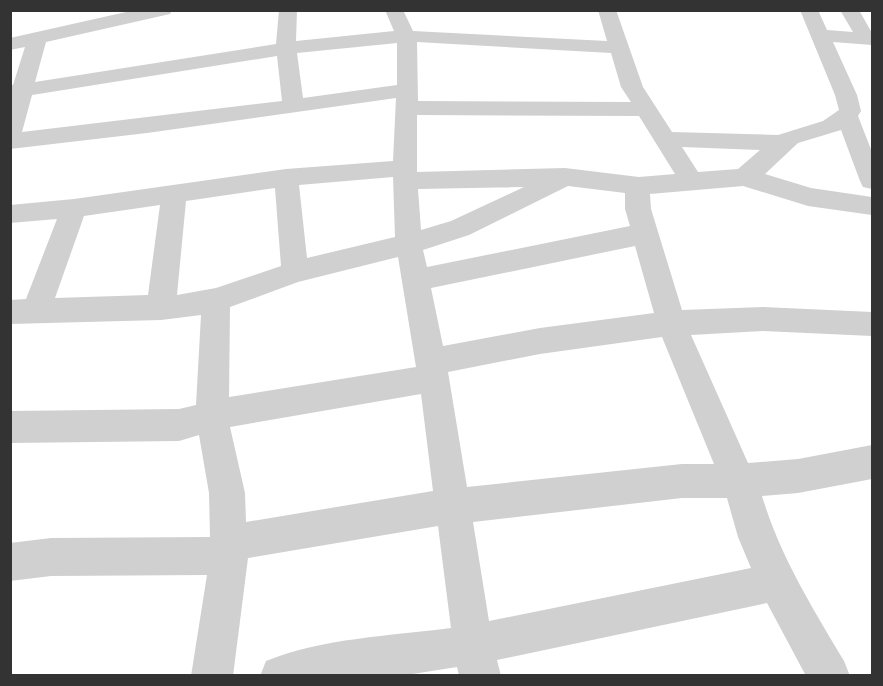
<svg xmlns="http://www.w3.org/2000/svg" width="883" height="686" viewBox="0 0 883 686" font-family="Montserrat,sans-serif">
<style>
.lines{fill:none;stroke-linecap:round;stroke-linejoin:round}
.minor{fill:#d0d0d0;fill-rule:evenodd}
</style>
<rect width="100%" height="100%" fill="#fff"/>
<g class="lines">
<path class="minor" d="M 135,10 L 172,10 L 170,14 L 46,42 L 35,82 L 276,44 L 279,10 L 297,10 L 296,41 L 394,31 L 385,10 L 403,10 L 413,31 L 607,41 L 598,10 L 616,10 L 643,87 L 672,132 L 778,135 L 823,121 L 839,110 L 835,95 L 800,10 L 818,10 L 827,30 L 853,32 L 840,10 L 859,10 L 872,33 L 872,45 L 833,42 L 857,95 L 861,111 L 858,116 L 872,152 L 872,189 L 863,187 L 860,181 L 841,130 L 798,143 L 765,174 L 811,188 L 872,197 L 872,215 L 808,206 L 743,186 L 650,194 L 651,209 L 682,310 L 763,307 L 872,312 L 872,336 L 763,331 L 691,335 L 748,463 L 798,459 L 872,445 L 872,479 L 798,493 L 762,496 C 780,556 812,607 844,661 L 850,676 L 806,676 L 767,603 L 497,660 L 501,676 L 459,676 L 457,667 L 400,676 L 260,676 L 266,661 C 323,638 390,636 451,628 L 438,526 L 248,558 L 233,676 L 191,676 L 207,575 L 51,576 L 10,581 L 10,543 L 51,538 L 210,537 L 209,493 L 199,435 L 179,441 L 10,443 L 10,411 L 179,409 L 196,405 L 201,315 L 161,320 L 10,324 L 10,300 L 26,299 L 57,219 L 10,223 L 10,205 L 74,199 L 286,169 L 393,161 L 396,98 L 147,133 L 10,149 L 10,85 L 13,85 L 25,47 L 10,50 L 10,38 ZM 417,42 L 611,53 L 621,87 L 631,102 L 418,101 ZM 397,43 L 397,85 L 303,98 L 297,53 ZM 277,56 L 282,101 L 22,132 L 32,95 ZM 417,115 L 639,116 L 675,174 L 639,177 L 565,168 L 417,172 ZM 682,147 L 760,150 L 738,169 L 698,172 ZM 393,177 L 395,237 L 307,258 L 299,185 ZM 568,186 L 625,193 L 625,209 L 630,226 L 427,267 L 423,250 L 469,235 ZM 524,187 L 451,221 L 421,230 L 418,189 ZM 275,188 L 281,266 L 216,288 L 177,295 L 186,201 ZM 160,205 L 148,295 L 55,298 L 84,216 ZM 635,246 L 654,313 L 540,328 L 443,346 L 431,288 ZM 398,257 L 416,367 L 229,397 L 230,307 L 298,282 ZM 662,337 L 714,464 L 682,464 L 467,487 L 448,372 L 540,354 ZM 421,394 L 433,491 L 246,522 L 245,493 L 230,427 ZM 682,498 L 727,498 L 738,537 L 751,568 L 489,621 L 473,522 Z"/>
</g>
<rect width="883" height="686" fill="none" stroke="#333333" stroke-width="24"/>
</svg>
